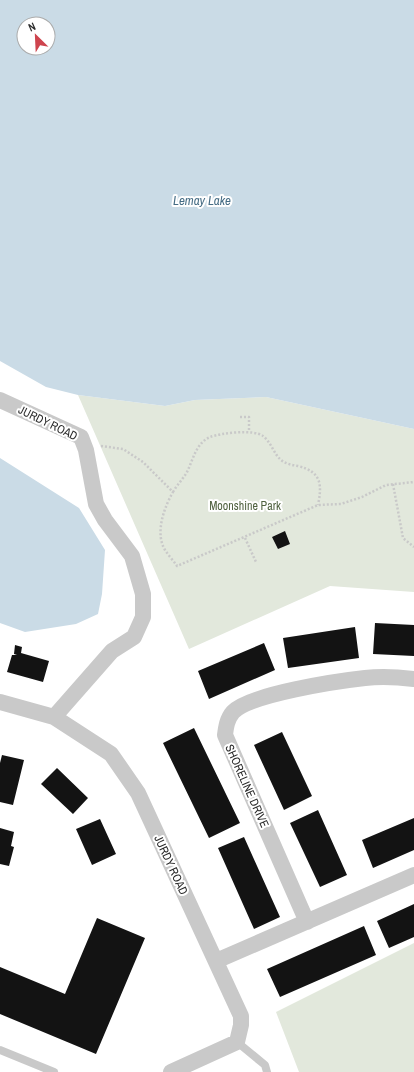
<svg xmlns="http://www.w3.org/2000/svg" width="414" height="1072" viewBox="0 0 414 1072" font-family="'Archivo Narrow',sans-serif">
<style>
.green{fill:#e2e8dc}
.water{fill:#cadbe6;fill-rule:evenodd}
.building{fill:#131313}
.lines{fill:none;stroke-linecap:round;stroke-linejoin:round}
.path{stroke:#c9c9c9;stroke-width:2.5;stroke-dasharray:2 2;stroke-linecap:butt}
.service{stroke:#c9c9c9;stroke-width:8}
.minor{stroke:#c9c9c9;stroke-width:16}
.labels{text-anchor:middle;stroke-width:4;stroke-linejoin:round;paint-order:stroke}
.street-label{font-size:12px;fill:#2c2c2c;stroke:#fff}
.park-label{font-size:12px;fill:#506240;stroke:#fff}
.water-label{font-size:13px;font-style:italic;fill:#456c84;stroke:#fff}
</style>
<rect width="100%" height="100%" fill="#fff"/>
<path class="green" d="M 78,395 L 165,406 L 195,400 L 266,397 L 414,429 L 414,592 L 330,586 L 189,649 Z
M 414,943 L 414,1072 L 299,1072 L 276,1012 Z"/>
<path class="water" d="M 0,0 L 414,0 L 414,429 L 266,397 L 195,400 L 165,406 L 78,395 L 46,387 L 0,361 ZM 24,24 L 48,24 L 48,48 L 24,48 Z
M 0,458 L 79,508 L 105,550 L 102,594 L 98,614 L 76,624 L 25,632 L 0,623 Z"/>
<path class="building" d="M 285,531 L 290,544 L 278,549 L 272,537 Z
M 375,623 L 414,625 L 414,656 L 373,654 Z
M 355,627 L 359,658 L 288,668 L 283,638 Z
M 264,643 L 275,670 L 209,699 L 198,671 Z
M 15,645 L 22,647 L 21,653 L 49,661 L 43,682 L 7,672 L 12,655 L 17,655 L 14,654 Z
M 194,728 L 240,823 L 209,838 L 163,743 Z
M 282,732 L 312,796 L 284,810 L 254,745 Z
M 2,755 L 24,760 L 13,805 L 0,802 L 0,763 Z
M 57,768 L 88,798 L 73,814 L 41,784 Z
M 318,810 L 347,875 L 320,887 L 290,823 Z
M 414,818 L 414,850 L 373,868 L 362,840 Z
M 100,819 L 116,854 L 92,865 L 76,829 Z
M 0,828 L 14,832 L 11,846 L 14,847 L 9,866 L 0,864 Z
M 244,837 L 280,917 L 254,929 L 218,848 Z
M 414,904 L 414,937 L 389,948 L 377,921 Z
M 97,918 L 145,938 L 96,1054 L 0,1014 L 0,967 L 65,994 Z
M 364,926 L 376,955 L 280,997 L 267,969 Z"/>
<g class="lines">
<path class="path" d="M 240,417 L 249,417 L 249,431
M 101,446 L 123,449 L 143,462 L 173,492 C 165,506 156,529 163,546 C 166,553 173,560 177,566 L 318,505 L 341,504 L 362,497 L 386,485 L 414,482
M 393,484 L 403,538 L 414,547
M 173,492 C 177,485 183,479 187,472 C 193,460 196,443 210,437 C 221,433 254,429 263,436 C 271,442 274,454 281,460 C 286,464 292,465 298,466 C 322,472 322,485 318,505
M 245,538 L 256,562"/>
<path class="service" d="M 237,1042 L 265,1065 L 267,1072
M 0,1050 L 54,1072"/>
<path class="minor" d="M 0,400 L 81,437 L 86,450 L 96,504 L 105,520 L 132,556 L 143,594 L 143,617 L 134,637 L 112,651 L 54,717
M 0,702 L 54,717 L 111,754 L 138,793 L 241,1016 L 241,1025 L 237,1042 L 171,1072
M 307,922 L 225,735 C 226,727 227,719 233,712 C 250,694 338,681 365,678 C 381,676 398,677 414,679
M 216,961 L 414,875"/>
</g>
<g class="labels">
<g class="street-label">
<text transform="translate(48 423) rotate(26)" y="4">JURDY ROAD</text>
<text transform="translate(247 786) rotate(66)" y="4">SHORELINE DRIVE</text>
<text transform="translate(171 865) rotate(65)" y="4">JURDY ROAD</text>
</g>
<g class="park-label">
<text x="245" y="510">Moonshine Park</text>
</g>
<g class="water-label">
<text x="202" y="205">Lemay Lake</text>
</g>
</g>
<g transform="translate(36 36) rotate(336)"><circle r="19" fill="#ffffff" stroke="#ababab"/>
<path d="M0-3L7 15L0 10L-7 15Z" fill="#ce444e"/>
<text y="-6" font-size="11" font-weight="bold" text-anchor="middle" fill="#2c2c2c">N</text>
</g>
</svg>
